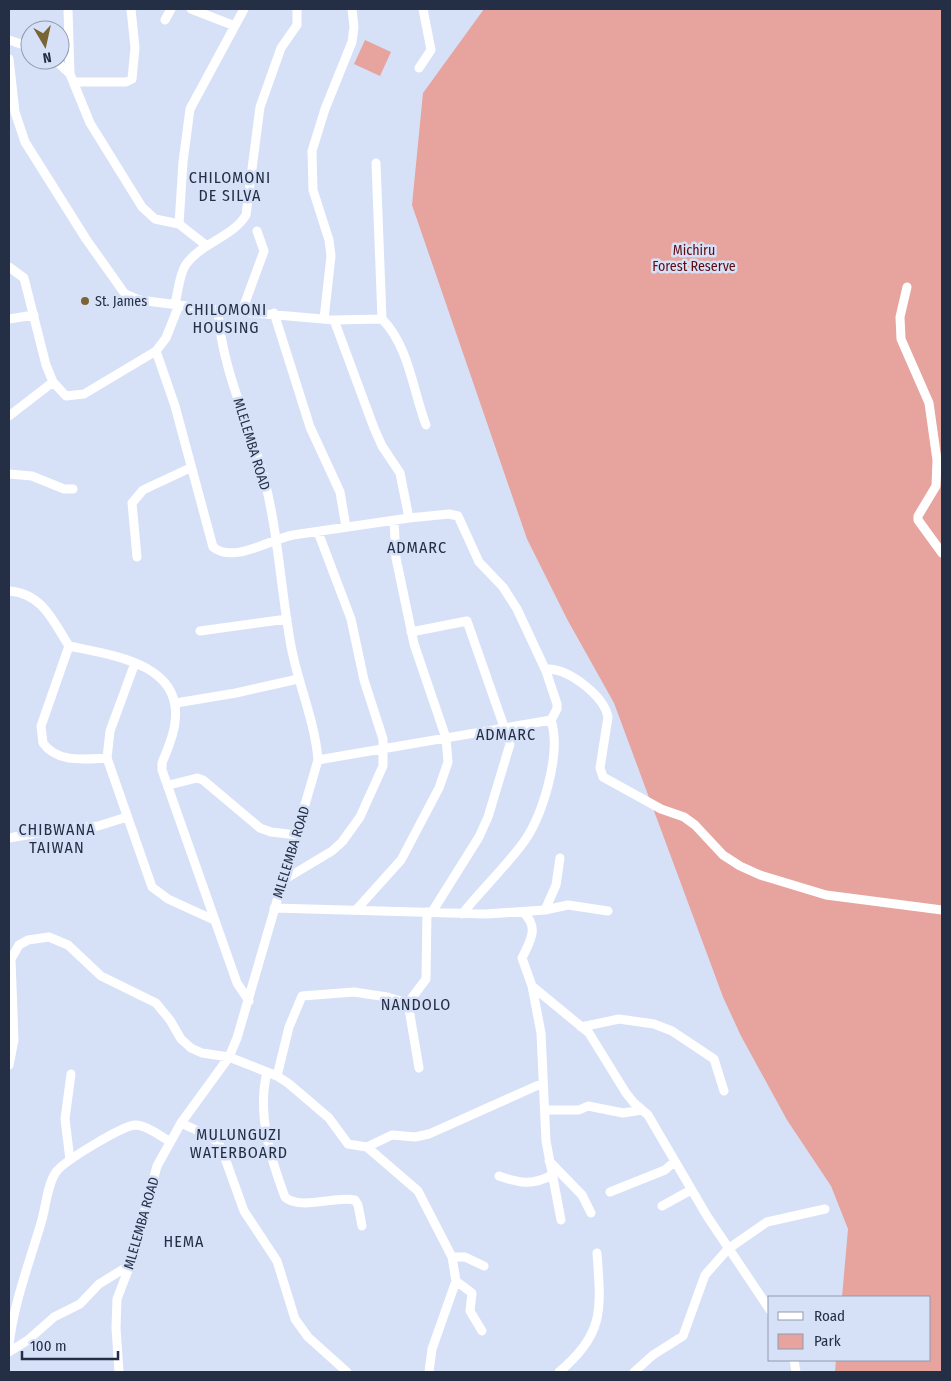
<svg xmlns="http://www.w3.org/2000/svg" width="951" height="1381" viewBox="0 0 951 1381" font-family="'Fira Sans Condensed',sans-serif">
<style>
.green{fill:#e7a39d}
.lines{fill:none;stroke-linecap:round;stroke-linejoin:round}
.minor{stroke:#fff;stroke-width:9}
.poi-dot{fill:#7a6433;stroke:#d6e1f8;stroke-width:2}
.labels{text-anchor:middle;stroke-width:5;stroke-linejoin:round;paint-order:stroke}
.park-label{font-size:14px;fill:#5f0c10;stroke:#d6e1f8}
.poi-label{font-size:14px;fill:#242f45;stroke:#d6e1f8;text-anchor:start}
.street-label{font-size:14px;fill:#242f45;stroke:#d6e1f8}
.quarter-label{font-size:16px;letter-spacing:1px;fill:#242f45;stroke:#d6e1f8}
</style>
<rect width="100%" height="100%" fill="#d6e1f8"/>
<path class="green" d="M 484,9 L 942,9 L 942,1372 L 835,1372 L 836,1360 L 930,1360 L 930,1297 L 842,1297 L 848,1229 L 831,1186 L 787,1120 L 741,1036 L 723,997 L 614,703 L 567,619 L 527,539 L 412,205 L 423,93 Z
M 365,40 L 391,52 L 380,76 L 354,64 Z"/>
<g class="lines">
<path class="minor" d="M 68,9 L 70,74
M 191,9 L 235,26
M 165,20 L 171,9
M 9,40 L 30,47
M 9,59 L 15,112 L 25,142 L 86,239 L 125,294 L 139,300 L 218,310 L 334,320 L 382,319 C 409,346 413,391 426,425
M 55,60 L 70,74 L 90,123 L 142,207 L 155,219 L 179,224 L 207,246
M 419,68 L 431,50 L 423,9
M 74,82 L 126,82 L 132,79 L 135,48 L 131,9
M 376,163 L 382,319
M 179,224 L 183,162 L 190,109 L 244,9
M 9,267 L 24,278 L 46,365 L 53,382 L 66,396 L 84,394 L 156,351 L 166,338 L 179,305
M 907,287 L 900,317 L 901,339 L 929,403 L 937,460 L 936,486 L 918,516 L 918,520 L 942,553
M 175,304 C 178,293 179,276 185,266 C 200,243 232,238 246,215 L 260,107 L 281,48 L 297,25 L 297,9
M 242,311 L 264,251 L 257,231
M 274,313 L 310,427 L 340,492 L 346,527
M 9,319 L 34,315
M 324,319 L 331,256 L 329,240 L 313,190 L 312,151 L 325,109 L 352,42 L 354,27 L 352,9
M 334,320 L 374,428 L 382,446 L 400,473 L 409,518
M 156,351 L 175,406 L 213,547 C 234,564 270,539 293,535 L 409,518 L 449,514 L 458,516 L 479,562 L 503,587 L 517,609 L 546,671 L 557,704 L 557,709 L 551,720 L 318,760
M 9,416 L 53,382
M 9,474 L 32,476 L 64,489 L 73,489
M 137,557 L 132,503 L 143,490 L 190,468
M 9,591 C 42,593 53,621 69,646 C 111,655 183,663 175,722 C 174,736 167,750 162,763 L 162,770 L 237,983 L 249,1001
M 200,631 L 287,619
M 411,632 L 467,621 L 510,744 L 488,817 L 479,837 L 432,912
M 69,646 L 41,726 L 43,743 C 57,763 84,759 107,758
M 135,663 L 110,731 L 107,758 L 152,887 L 168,899 L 214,920
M 546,671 L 549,669 C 570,670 604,696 608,717 L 600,768 L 603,777 L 661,809 L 684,817 L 695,825 L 723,855 L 740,866 L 760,875 L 826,895 L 942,910
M 176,703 L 236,693 L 298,679
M 169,785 L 197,778 L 203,780 L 260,828 L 271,832 L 297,835
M 9,838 L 66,828 L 98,826 L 127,817
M 282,881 L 332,851 L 342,842 L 360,817 L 383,766 L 383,739 L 364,680 L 351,619 L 318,532
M 274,908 L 486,914 L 545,910 L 568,905 L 608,911
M 356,910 L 401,860 L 439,788 L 448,762 L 446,738 L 414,644 L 396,558 L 394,521
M 545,910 L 556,885 L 560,858
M 523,912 C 540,928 530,941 522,958 L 532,986 L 541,1033 L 546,1141 L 561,1220
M 462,914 C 481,891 502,870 520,847 C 542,820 562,754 551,720
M 532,986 L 589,1033 L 626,1093 L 634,1103 L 648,1115 L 707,1216 L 770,1310
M 581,1027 L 619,1019 L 654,1024 L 672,1031 L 714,1059 L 724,1091
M 9,1065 L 14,1040 L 11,959 L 19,945 L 28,940 L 49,937 L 68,945 L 101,976 L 156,1003 L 170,1020 L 181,1039 L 191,1048 L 202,1053 L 229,1057 L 277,1076 L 288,1083 L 329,1118 L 348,1144 L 367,1147 L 418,1191 L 452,1257 L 456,1281 L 472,1293 L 470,1311 L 482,1331
M 419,1068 L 408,1003 L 426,979 L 427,912
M 267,1072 C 257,1114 270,1157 285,1197 C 299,1211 338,1195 355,1200 L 358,1205 L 362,1226
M 277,1076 L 289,1027 L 302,996 L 354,992 L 387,997 L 408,1003
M 546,1110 L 579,1110 L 588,1106 L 623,1113 L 642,1110
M 181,1123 L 213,1138 L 221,1147 L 244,1211 L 277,1261 L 295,1319 L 308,1337 L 347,1372
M 367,1147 L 392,1135 L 415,1137 L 429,1134 L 543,1083
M 70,1160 L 65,1119 L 71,1074
M 549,1161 L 582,1195 L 591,1213
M 499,1176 C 519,1183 532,1186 552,1175
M 610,1192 L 665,1170 L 675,1161
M 662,1206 L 691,1190
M 452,1257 L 465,1257 L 484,1266
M 9,1345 C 14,1302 29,1264 41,1223 C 46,1207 47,1185 56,1172 C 64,1161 122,1126 135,1125 C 146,1125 159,1135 169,1141
M 9,1352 L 28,1340 L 54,1317 L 80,1304 L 99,1284 L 130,1265
M 794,1360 L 796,1372
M 119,1372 L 116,1328 L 117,1299 L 130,1265 L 157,1166 L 181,1123 L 229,1057 L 237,1038 L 318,760 C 315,721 298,684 291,646 C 280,586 278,525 261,467 C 245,415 221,364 218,310
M 429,1372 L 432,1349 L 456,1281
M 559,1372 C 605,1334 601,1309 597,1253
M 634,1372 L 653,1355 L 683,1336 L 705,1275 L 728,1249 L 767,1222 L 825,1209"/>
</g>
<circle class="poi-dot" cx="85" cy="301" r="5"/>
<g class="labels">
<g class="park-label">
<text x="694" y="255">Michiru<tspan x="694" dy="16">Forest Reserve</tspan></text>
</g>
<g class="poi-label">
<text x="95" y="306">St. James</text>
</g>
<g class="street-label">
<text transform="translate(252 444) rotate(73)" y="5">MLELEMBA ROAD</text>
<text transform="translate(291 852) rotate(-73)" y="5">MLELEMBA ROAD</text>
<text transform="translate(141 1223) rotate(-74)" y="5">MLELEMBA ROAD</text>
</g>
<g class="quarter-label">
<text x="230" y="183">CHILOMONI<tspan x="230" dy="18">DE SILVA</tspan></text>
<text x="226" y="315">CHILOMONI<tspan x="226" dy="18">HOUSING</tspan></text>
<text x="417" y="553">ADMARC</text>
<text x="506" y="740">ADMARC</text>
<text x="57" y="835">CHIBWANA<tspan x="57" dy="18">TAIWAN</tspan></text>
<text x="416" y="1010">NANDOLO</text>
<text x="239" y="1140">MULUNGUZI<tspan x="239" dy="18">WATERBOARD</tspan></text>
<text x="184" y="1247">HEMA</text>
</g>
</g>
<rect width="951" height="1381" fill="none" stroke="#242f45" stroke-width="20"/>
<rect x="768" y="1296" width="162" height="65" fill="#d6e1f8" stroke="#8f9ab0"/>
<rect x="778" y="1312" width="25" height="8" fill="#ffffff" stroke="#8f9ab0"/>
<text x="814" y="1321" font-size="15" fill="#242f45">Road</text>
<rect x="778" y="1334" width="25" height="15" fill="#e7a39d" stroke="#8f9ab0"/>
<text x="814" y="1346" font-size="15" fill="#242f45">Park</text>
<g transform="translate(45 45) rotate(171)"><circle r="24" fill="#d6e1f8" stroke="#8f9ab0"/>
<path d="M0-4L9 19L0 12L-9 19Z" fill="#7a6433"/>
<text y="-8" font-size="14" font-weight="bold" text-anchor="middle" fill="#242f45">N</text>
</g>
<path d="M22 1351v8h96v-8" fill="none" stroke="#242f45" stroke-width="2.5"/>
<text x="30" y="1351" font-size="15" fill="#242f45" stroke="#d6e1f8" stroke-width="4" paint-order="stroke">100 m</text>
</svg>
